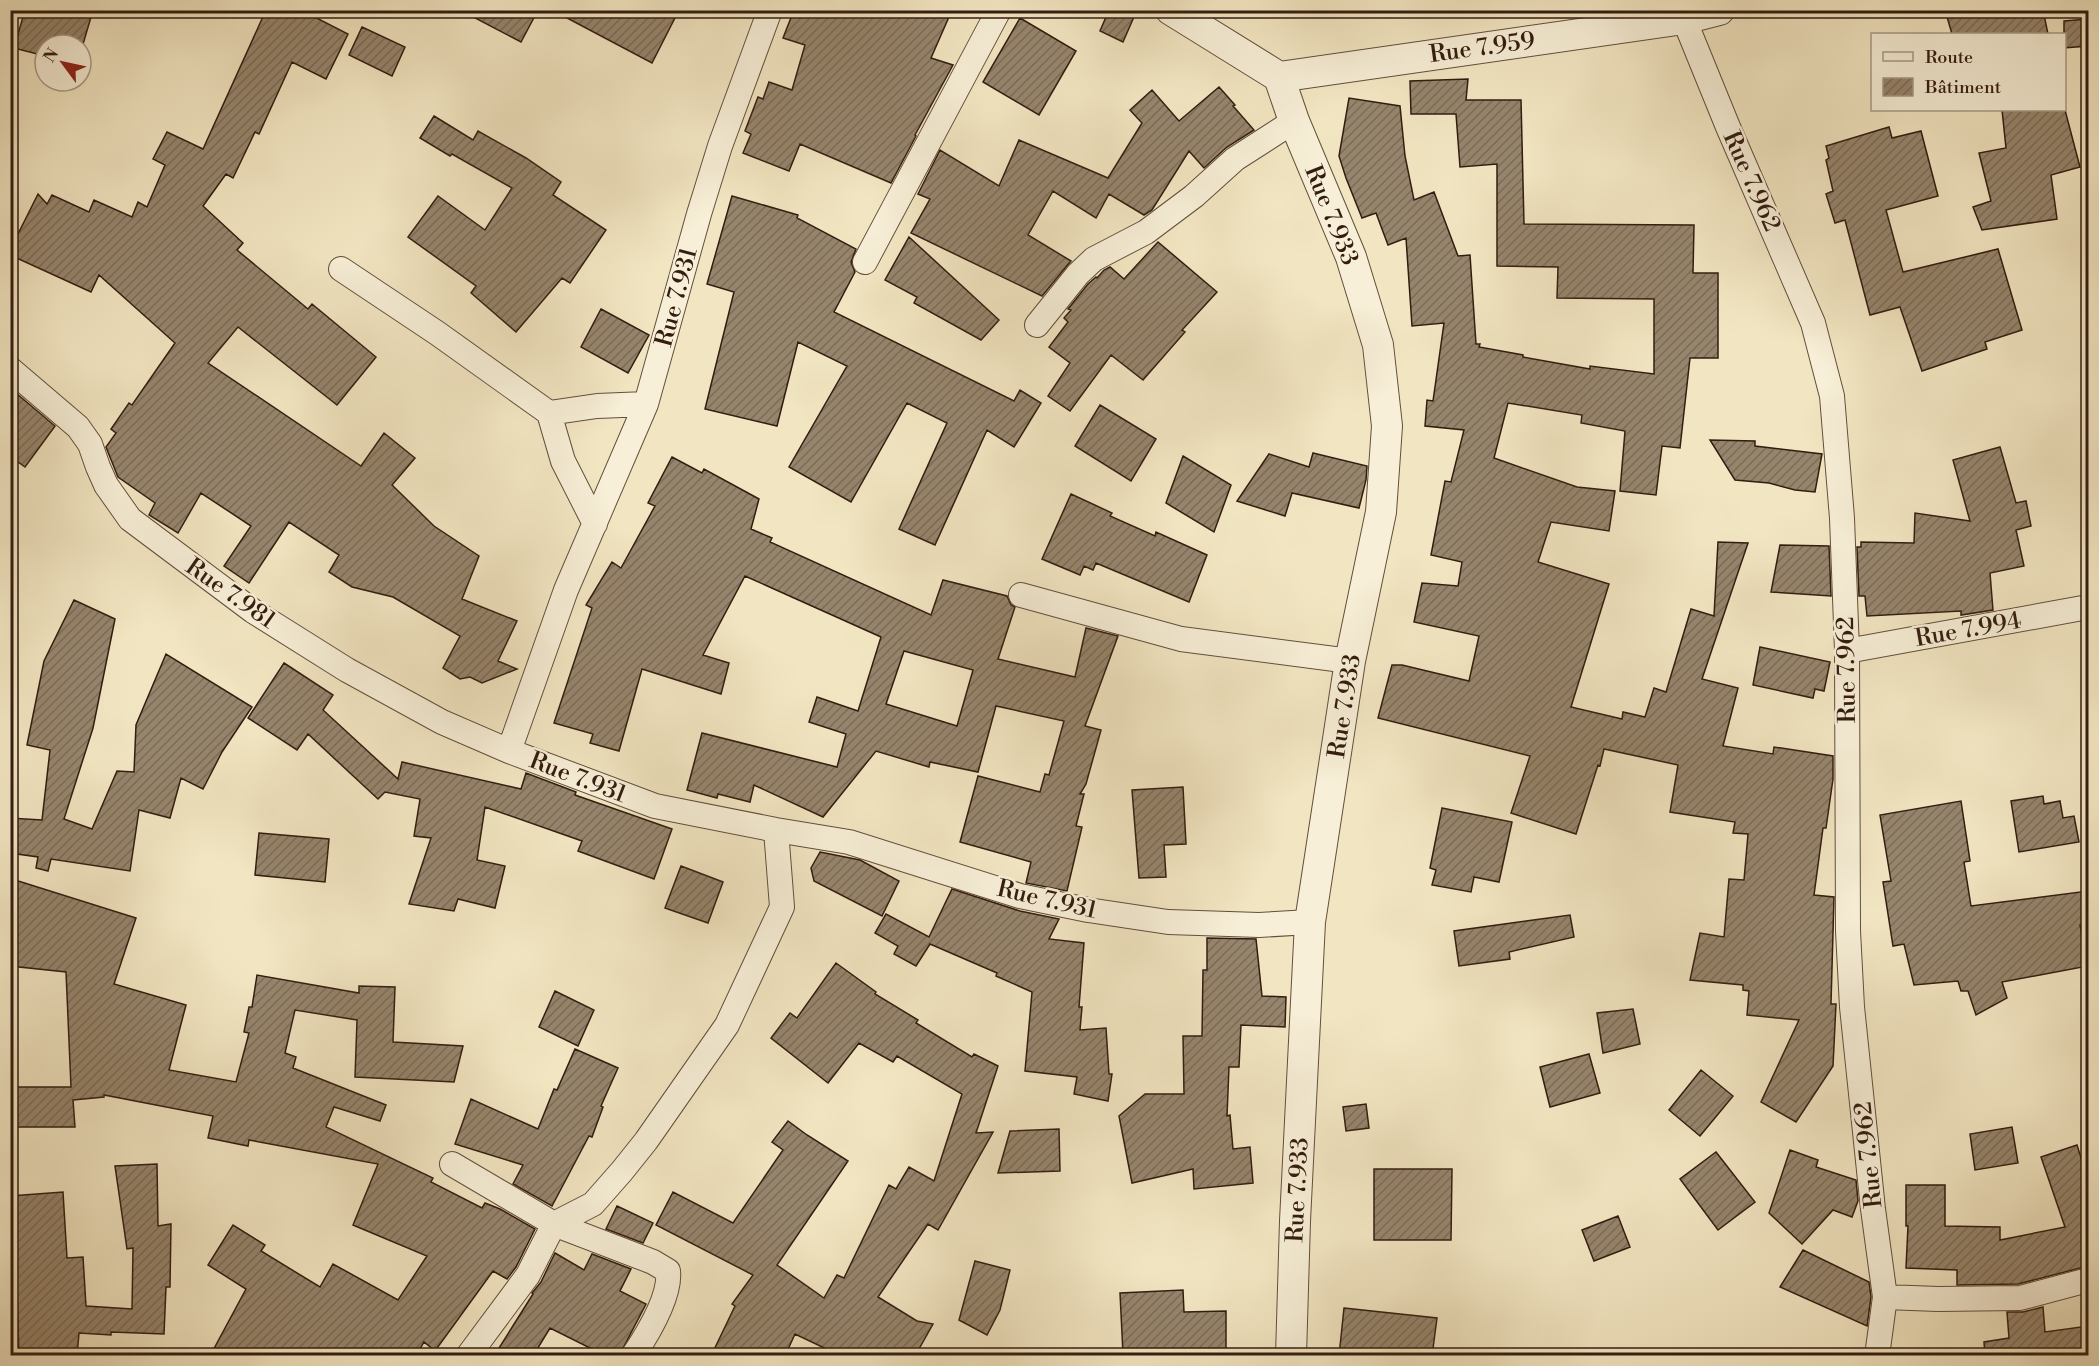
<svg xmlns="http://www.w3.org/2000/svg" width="2099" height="1366" viewBox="0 0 2099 1366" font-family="'Libre Bodoni',serif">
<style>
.building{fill:url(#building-hatch);stroke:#331c10;stroke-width:1.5;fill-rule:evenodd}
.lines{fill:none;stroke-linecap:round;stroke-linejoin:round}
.minor-casing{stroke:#634e3c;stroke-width:26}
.tertiary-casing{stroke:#634e3c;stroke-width:32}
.minor{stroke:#f7efd7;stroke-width:24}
.tertiary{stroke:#f7efd7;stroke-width:30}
.labels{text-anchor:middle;stroke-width:5;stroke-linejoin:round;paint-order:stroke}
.street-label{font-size:24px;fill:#331c10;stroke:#f7efd7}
</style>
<defs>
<pattern id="building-hatch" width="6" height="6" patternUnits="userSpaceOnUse" patternTransform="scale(1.5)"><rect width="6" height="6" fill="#96856d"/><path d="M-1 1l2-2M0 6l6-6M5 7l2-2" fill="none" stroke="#7b6c58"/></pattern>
</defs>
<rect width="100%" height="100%" fill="#f2e6c2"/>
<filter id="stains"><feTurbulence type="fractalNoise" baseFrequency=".00333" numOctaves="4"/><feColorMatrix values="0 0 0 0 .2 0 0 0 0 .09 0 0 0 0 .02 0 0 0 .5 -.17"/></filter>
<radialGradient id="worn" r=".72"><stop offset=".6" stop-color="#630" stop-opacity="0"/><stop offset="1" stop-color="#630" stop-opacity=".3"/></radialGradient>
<path class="building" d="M 25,10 L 66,10 L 91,17 L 81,51 L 81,45 L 45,45 L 45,56 L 14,48 Z
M 266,10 L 301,10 L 348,34 L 326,79 L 292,62 L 259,134 L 255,132 L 233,178 L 226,174 L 203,206 L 243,243 L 237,250 L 308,309 L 312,304 L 376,357 L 337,405 L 238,327 L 208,363 L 361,466 L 384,433 L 415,458 L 392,485 L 434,526 L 479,556 L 462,599 L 517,621 L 498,661 L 517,669 L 482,683 L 470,677 L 460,679 L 443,668 L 460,636 L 393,597 L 352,587 L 329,572 L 339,555 L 289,522 L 249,583 L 224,566 L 251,526 L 201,493 L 178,533 L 149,515 L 155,503 L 118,477 L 106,447 L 116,433 L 111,429 L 129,403 L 132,405 L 175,343 L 99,275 L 91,292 L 10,255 L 10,250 L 38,194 L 47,204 L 52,195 L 89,212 L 94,200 L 132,217 L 138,202 L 147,207 L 165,165 L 153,159 L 167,132 L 203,149 Z
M 460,10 L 538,10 L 521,42 Z
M 552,10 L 679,10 L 652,63 Z
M 794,10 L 952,10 L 931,58 L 953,65 L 915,135 L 916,136 L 891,183 L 800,144 L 789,171 L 743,153 L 751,134 L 745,131 L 758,97 L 763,99 L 769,82 L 792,90 L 805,45 L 783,38 Z
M 1109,10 L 1137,10 L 1123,42 L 1100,31 Z
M 1945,10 L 2043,10 L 2048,34 L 1952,34 Z
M 1020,18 L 1076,51 L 1039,115 L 983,82 Z
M 2088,19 L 2088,46 L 2064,48 L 2064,21 Z
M 362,27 L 405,47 L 392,76 L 349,55 Z
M 1468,79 L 1466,100 L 1521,100 L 1524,224 L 1694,225 L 1693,273 L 1718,273 L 1718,358 L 1690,358 L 1680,448 L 1662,446 L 1656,495 L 1620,491 L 1625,431 L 1581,423 L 1582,415 L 1508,403 L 1494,458 L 1577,487 L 1615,491 L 1609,531 L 1551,522 L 1538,562 L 1609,584 L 1571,707 L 1622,719 L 1623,712 L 1645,717 L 1654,688 L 1666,692 L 1691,609 L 1714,616 L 1718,542 L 1748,543 L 1702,679 L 1738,688 L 1723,746 L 1773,754 L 1774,747 L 1833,756 L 1833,779 L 1826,828 L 1823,828 L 1814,895 L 1834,897 L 1831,1004 L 1836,1004 L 1833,1066 L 1796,1122 L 1761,1102 L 1799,1020 L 1747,1015 L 1749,991 L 1743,990 L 1743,985 L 1690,980 L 1700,933 L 1724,937 L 1729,879 L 1744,880 L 1748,834 L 1733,833 L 1735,822 L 1670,812 L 1678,765 L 1604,749 L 1600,766 L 1598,765 L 1576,834 L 1511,813 L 1530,756 L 1378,718 L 1392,665 L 1402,665 L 1469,681 L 1479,636 L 1414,622 L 1422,583 L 1458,586 L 1462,562 L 1431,555 L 1445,481 L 1451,482 L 1464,430 L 1425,426 L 1427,400 L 1433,401 L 1444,323 L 1412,326 L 1406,238 L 1388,245 L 1376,213 L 1362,218 L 1346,178 L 1339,156 L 1349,98 L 1400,106 L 1405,156 L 1414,200 L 1434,192 L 1458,256 L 1470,255 L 1476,344 L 1480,344 L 1479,347 L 1523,355 L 1523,357 L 1590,369 L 1590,366 L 1654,374 L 1654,299 L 1557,298 L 1558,267 L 1497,266 L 1497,164 L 1460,167 L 1456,114 L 1411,114 L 1410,81 Z
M 1219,87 L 1235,105 L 1233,106 L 1254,130 L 1227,147 L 1204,168 L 1189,151 L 1152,210 L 1144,215 L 1109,194 L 1096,218 L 1053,191 L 1028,235 L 1071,261 L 1042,296 L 911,233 L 930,199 L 918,194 L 940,150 L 999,186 L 1019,140 L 1108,178 L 1142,123 L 1130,110 L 1152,90 L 1179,121 Z
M 2002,110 L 2065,110 L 2080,167 L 2051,175 L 2057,219 L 1982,230 L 1973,207 L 1991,201 L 1979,153 L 2006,148 Z
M 434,116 L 473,140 L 478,131 L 526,158 L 561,182 L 553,195 L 606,230 L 570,283 L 562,278 L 516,332 L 471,293 L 476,286 L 408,237 L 438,196 L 485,230 L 512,188 L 452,154 L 450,156 L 420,138 Z
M 1889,127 L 1892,138 L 1921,131 L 1938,196 L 1886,210 L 1903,272 L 1998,249 L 2022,330 L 1985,342 L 1987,349 L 1922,371 L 1900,307 L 1870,315 L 1845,220 L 1835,223 L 1826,194 L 1833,191 L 1826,160 L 1829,158 L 1826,146 Z
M 732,196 L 798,215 L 797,218 L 856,249 L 851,262 L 855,272 L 834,312 L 1014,401 L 1020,390 L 1041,403 L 1014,447 L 987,430 L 935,545 L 899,529 L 947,423 L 907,403 L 851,502 L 789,467 L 847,366 L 798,342 L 777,426 L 705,409 L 734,292 L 707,284 Z
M 909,237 L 999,320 L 981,340 L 914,303 L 917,297 L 885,280 Z
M 1158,242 L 1217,292 L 1182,330 L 1185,332 L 1143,380 L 1111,355 L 1070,411 L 1048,396 L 1070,363 L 1049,347 L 1068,322 L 1064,318 L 1071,310 L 1068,309 L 1088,284 L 1096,277 L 1097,278 L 1104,270 L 1110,267 L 1124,279 Z
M 601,309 L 649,335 L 628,373 L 581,347 Z
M 10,388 L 55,426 L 25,467 L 10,456 Z
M 1100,405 L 1156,439 L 1131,481 L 1075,446 Z
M 1710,440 L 1755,441 L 1755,446 L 1822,454 L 1815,492 L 1795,490 L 1769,483 L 1735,480 Z
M 2000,447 L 2016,503 L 2026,501 L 2031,526 L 2016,530 L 2024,566 L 1990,573 L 1993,610 L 1961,615 L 1961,611 L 1867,616 L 1865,596 L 1859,596 L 1857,547 L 1861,547 L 1861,542 L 1914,543 L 1915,513 L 1970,521 L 1953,460 Z
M 1313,453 L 1367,466 L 1366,480 L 1359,508 L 1292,493 L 1285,516 L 1237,501 L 1269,454 L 1309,467 Z
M 1183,456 L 1231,485 L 1214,532 L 1166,503 Z
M 672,457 L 702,473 L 704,469 L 759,499 L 751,529 L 772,538 L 770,542 L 931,615 L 943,580 L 1007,596 L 1011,605 L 1015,607 L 998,659 L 1075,677 L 1086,628 L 1118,636 L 1085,726 L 1101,730 L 1086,784 L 1080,794 L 1084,794 L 1076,826 L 1082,827 L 1067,891 L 1026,883 L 1031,862 L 960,842 L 978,776 L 1040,792 L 1045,774 L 1049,775 L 1064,721 L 996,706 L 978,772 L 930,762 L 929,767 L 876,751 L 823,817 L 754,785 L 750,802 L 718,794 L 717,798 L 687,790 L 702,733 L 837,767 L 846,734 L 809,722 L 817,697 L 858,711 L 881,637 L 745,576 L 703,655 L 729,663 L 721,694 L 642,669 L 619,751 L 590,743 L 593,734 L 554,723 L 592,608 L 586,605 L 612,562 L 621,568 L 655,506 L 648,503 ZM 904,651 L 973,670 L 957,726 L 886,704 Z
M 1071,494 L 1112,513 L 1110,516 L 1155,536 L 1156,532 L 1207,555 L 1189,602 L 1096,563 L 1093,570 L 1084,566 L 1080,575 L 1042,559 Z
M 1780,545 L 1829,546 L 1831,596 L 1771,592 Z
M 74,600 L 115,619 L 93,728 L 64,819 L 92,829 L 117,771 L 134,772 L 136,725 L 166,654 L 252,707 L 222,752 L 203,789 L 181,778 L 170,818 L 139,810 L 130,871 L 51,859 L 48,871 L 36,868 L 38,857 L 10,853 L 10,818 L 42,820 L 50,750 L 27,745 L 44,661 Z
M 1760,647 L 1830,662 L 1824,691 L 1815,689 L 1813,698 L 1753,685 Z
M 284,663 L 333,695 L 323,710 L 398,779 L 402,762 L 521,789 L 526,773 L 576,792 L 575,795 L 672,829 L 654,879 L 578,851 L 582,841 L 485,807 L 477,860 L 505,866 L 495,908 L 458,899 L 454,911 L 409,904 L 431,838 L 414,836 L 420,799 L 385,792 L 378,799 L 308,734 L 297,750 L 248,718 Z
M 1183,787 L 1186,844 L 1164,845 L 1166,877 L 1139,878 L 1132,790 Z
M 2043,796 L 2044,804 L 2060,801 L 2063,818 L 2074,816 L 2079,842 L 2019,852 L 2011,801 Z
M 1961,801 L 1970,861 L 1964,862 L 1971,906 L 2088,891 L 2088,924 L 2080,925 L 2088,966 L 2002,982 L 2007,998 L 1976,1015 L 1968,991 L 1961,991 L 1958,981 L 1914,985 L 1904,944 L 1893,946 L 1883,882 L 1891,881 L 1880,815 Z
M 1442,808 L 1512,822 L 1499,882 L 1474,877 L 1471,892 L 1432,885 L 1436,870 L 1430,868 Z
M 259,833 L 329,839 L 325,882 L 255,875 Z
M 820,852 L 860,860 L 899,881 L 882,916 L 814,881 L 811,868 Z
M 681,866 L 723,882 L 708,923 L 665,908 Z
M 15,880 L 136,918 L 114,984 L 186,1005 L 169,1070 L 236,1082 L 249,1033 L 244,1032 L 249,1007 L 252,1007 L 257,975 L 359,993 L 359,986 L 395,987 L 393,1042 L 463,1046 L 454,1082 L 355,1077 L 357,1020 L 295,1010 L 285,1053 L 296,1057 L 293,1068 L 386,1105 L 380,1121 L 334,1107 L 326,1127 L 433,1178 L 431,1182 L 482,1208 L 485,1203 L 500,1209 L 535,1229 L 516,1267 L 507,1279 L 493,1271 L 435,1351 L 424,1342 L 416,1356 L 210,1356 L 246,1289 L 208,1265 L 233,1225 L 265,1245 L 261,1251 L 320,1287 L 333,1264 L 398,1300 L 427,1256 L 353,1225 L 378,1164 L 249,1140 L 248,1146 L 208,1138 L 213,1116 L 104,1095 L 104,1097 L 73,1100 L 75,1127 L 10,1127 L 10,1087 L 71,1087 L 66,972 L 10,966 L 10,906 Z
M 952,889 L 1020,911 L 1059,919 L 1049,939 L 1084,943 L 1079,1007 L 1082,1007 L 1080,1030 L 1106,1028 L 1109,1074 L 1112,1074 L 1108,1101 L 1074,1094 L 1077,1077 L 1025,1071 L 1032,992 L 996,976 L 997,973 L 930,944 L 916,966 L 894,954 L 898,946 L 875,933 L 886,914 L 929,937 Z
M 1570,915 L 1574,937 L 1509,952 L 1510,959 L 1459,966 L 1454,931 Z
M 1207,938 L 1256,939 L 1262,996 L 1286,997 L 1285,1027 L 1241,1025 L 1239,1067 L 1229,1067 L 1227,1116 L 1230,1115 L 1233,1149 L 1250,1147 L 1253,1183 L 1194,1189 L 1193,1169 L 1132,1183 L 1119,1116 L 1145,1094 L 1184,1094 L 1183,1036 L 1202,1036 L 1203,970 L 1207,970 Z
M 836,963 L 876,992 L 875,994 L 918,1020 L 916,1023 L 972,1057 L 974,1054 L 998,1066 L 976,1133 L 993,1132 L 938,1230 L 928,1224 L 878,1297 L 917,1321 L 933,1324 L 915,1356 L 841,1356 L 795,1334 L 785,1356 L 711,1356 L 735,1306 L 732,1304 L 753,1275 L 656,1225 L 673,1192 L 733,1223 L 783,1150 L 772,1142 L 788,1121 L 807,1135 L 848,1161 L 777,1265 L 824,1298 L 837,1275 L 844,1278 L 889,1185 L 896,1189 L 909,1167 L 934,1181 L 962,1094 L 897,1056 L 893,1062 L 859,1043 L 828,1083 L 771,1038 L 790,1013 L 797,1018 Z
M 555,991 L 594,1010 L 578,1046 L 539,1027 Z
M 1633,1009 L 1640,1044 L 1603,1053 L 1597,1013 Z
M 575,1049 L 618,1068 L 601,1106 L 603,1107 L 592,1137 L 589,1136 L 552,1206 L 513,1184 L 523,1165 L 455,1144 L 471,1099 L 538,1129 L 554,1089 L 557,1090 Z
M 1589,1054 L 1600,1093 L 1550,1107 L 1540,1067 Z
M 1701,1070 L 1733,1096 L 1700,1136 L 1669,1110 Z
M 1366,1104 L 1369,1128 L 1346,1131 L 1343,1107 Z
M 2012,1127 L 2018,1163 L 1975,1170 L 1970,1134 Z
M 1059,1129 L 1060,1171 L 998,1173 L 1010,1131 Z
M 2077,1145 L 2088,1180 L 2088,1266 L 2018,1284 L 1957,1285 L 1957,1270 L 1906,1268 L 1908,1226 L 1906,1226 L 1906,1185 L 1945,1185 L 1945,1226 L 2000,1227 L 2000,1240 L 2065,1227 L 2041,1157 Z
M 1790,1150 L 1818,1160 L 1816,1167 L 1856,1180 L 1858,1201 L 1852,1217 L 1833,1210 L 1802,1244 L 1769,1213 Z
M 1716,1152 L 1755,1202 L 1718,1230 L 1680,1179 Z
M 157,1164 L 158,1226 L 171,1224 L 170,1287 L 166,1287 L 164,1334 L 111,1332 L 111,1335 L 79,1333 L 77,1356 L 19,1356 L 17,1296 L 10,1296 L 10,1196 L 63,1192 L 67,1258 L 83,1257 L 86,1306 L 132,1309 L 133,1248 L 127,1249 L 115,1166 Z
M 1374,1169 L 1452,1169 L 1451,1240 L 1374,1240 Z
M 617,1206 L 653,1223 L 643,1243 L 606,1229 Z
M 1618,1216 L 1630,1247 L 1594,1261 L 1582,1230 Z
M 1803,1250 L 1869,1282 L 1871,1297 L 1867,1326 L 1780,1287 Z
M 555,1253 L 584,1270 L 592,1254 L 631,1269 L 620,1291 L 646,1304 L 619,1356 L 606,1356 L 550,1328 L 533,1356 L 494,1356 L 533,1294 L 532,1293 L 541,1282 Z
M 975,1261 L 1010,1270 L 1000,1310 L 987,1335 L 959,1320 Z
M 1183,1290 L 1184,1312 L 1226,1311 L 1226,1356 L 1197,1356 L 1197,1351 L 1123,1354 L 1120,1293 Z
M 2043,1307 L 2045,1332 L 2088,1326 L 2088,1356 L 1985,1356 L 1984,1342 L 2009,1338 L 2007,1312 L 2023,1312 Z
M 1344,1308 L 1437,1318 L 1432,1356 L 1339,1356 Z"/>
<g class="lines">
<g class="minor-casing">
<path id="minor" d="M 770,10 L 720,146 L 699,214 L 646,404 L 566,590 L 509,751 L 655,806 L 776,830 L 849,842 L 1020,896 L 1088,910 L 1168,922 L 1259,925 L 1310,922
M 1683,10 L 1684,19 L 1728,127 L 1813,323 L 1832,396 L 1842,518 L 1847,651 L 1848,931 L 1852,1007 L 1873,1209 L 1885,1297 L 1877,1356
M 865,262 L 999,10
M 341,269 L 437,333 L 549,413 L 563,461 L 595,524
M 1037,325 L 1078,274 L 1094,259 L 1146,232 L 1194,196 L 1235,159 L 1294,121
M 10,369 L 78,427 L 90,444 L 98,467 L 106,485 L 130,519 L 253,611 L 347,670 L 442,722 L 509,751
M 549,413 L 597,406 L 646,404
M 1021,595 L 1181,639 L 1350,661
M 1847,651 L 2088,607
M 452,1164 L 554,1224 L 653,1262 L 668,1271 C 671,1296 647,1335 633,1356
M 1885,1297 L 1938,1299 L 2020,1298 L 2088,1280
M 468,1356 L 528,1275 L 554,1224 L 593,1204 L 622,1171 L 646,1141 L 727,1025 L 782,907 L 776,830"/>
</g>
<g class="tertiary-casing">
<path id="tertiary" d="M 1171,10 L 1279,77
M 1279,77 L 1294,121 L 1351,257 L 1378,345 L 1387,426 L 1381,512 L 1350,661 L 1310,922 L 1295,1221 L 1291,1356
M 1279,77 L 1684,19 L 1719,10"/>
</g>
<use href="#minor" class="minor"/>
<use href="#tertiary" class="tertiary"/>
</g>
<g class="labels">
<g class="street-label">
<text transform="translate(1482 47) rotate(-8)" y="8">Rue 7.959</text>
<text transform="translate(1752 181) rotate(66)" y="8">Rue 7.962</text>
<text transform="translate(1332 215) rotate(68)" y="8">Rue 7.933</text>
<text transform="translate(676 297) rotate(-75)" y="8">Rue 7.931</text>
<text transform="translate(231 593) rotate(35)" y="8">Rue 7.981</text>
<text transform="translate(1968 629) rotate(-10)" y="8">Rue 7.994</text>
<text transform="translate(1846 670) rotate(-91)" y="8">Rue 7.962</text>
<text transform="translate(1344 706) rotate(-81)" y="8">Rue 7.933</text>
<text transform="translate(578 777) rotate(21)" y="8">Rue 7.931</text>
<text transform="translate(1047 899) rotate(13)" y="8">Rue 7.931</text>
<text transform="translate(1868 1155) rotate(-96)" y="8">Rue 7.962</text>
<text transform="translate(1297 1190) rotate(-87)" y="8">Rue 7.933</text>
</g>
</g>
<rect width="2099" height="1366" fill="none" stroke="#f2e6c2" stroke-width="36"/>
<rect x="12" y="12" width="2075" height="1342" fill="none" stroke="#331c10" stroke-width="3"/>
<rect x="18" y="18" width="2063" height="1330" fill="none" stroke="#331c10" stroke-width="1.5"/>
<rect x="1871" y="33" width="195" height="78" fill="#f7efd7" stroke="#a99b87" stroke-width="1.5"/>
<rect x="1883" y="52" width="30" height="9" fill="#f7efd7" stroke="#a99b87" stroke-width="1.5"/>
<text x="1925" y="63" font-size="18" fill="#331c10">Route</text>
<rect x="1883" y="78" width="30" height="18" fill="url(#building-hatch)" stroke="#a99b87" stroke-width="1.5"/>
<text x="1925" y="93" font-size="18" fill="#331c10">Bâtiment</text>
<g transform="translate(63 63) rotate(303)"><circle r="28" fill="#f7efd7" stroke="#a99b87" stroke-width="1.5"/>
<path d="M0-4.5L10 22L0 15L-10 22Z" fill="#8f2418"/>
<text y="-9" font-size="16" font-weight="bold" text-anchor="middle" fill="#331c10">N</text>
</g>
<rect width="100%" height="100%" filter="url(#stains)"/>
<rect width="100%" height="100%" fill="url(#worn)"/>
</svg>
